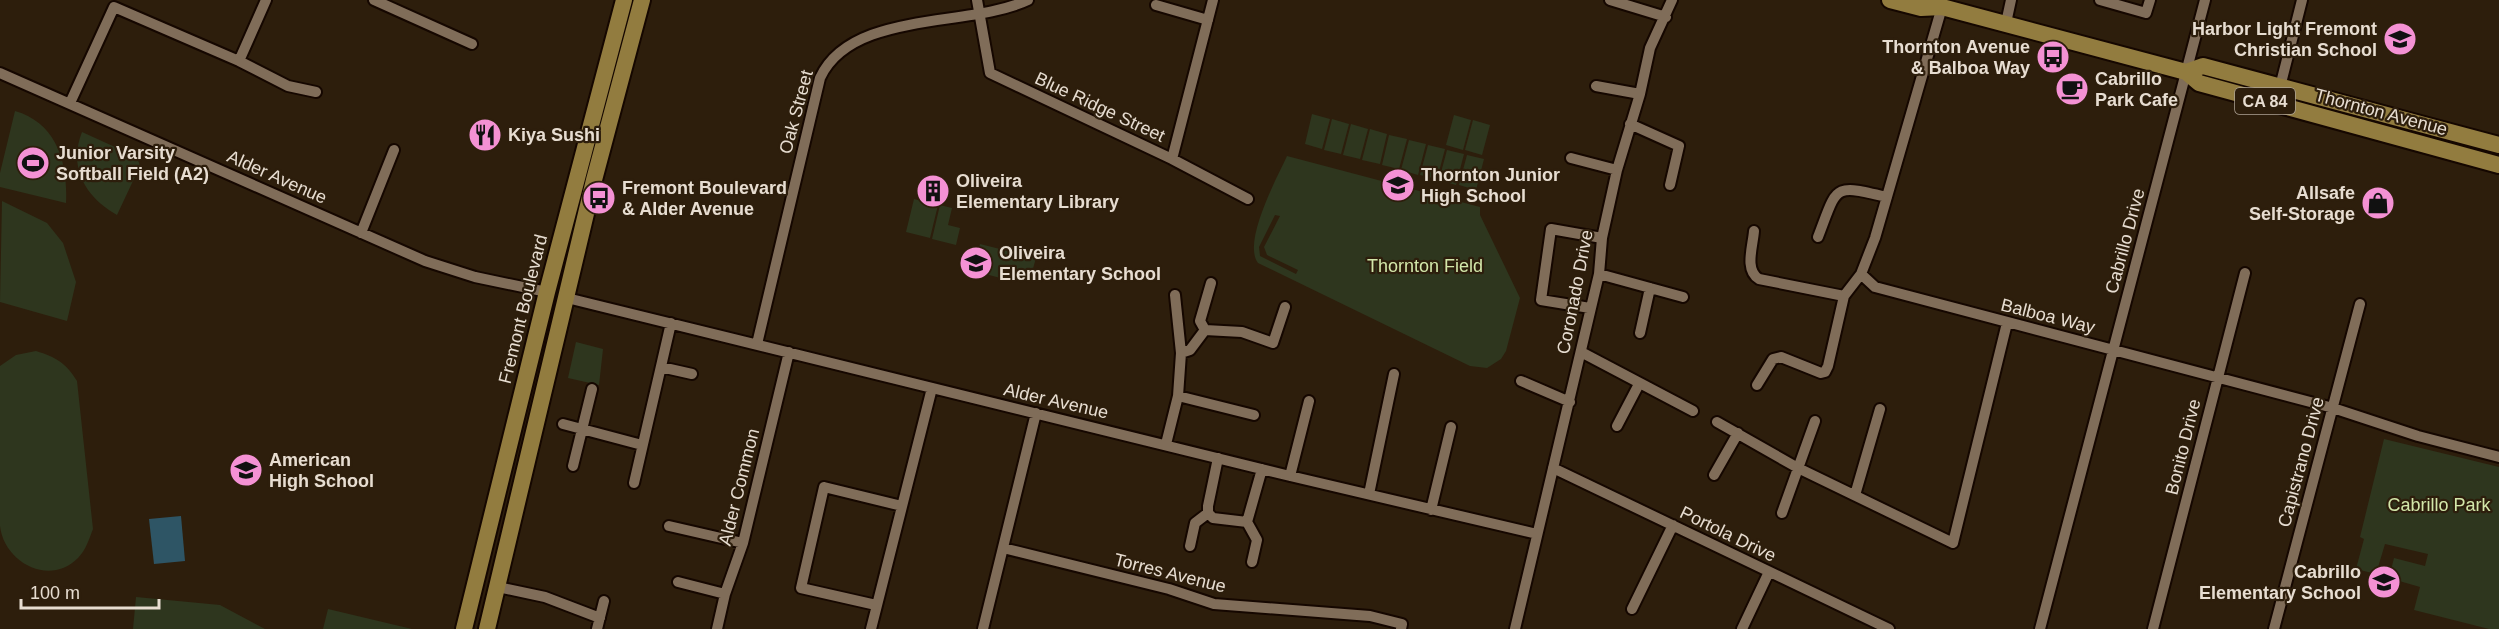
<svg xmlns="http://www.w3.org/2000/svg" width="2499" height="629" viewBox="0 0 2499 629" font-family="Helvetica,sans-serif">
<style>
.green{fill:#2e361e;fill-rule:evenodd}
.water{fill:#2e5565}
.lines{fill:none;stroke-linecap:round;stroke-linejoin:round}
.minor-casing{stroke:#150700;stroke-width:14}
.primary-casing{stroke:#150700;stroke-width:20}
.minor{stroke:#806d59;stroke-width:10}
.primary{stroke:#927c3f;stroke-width:16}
.labels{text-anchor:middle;stroke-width:4.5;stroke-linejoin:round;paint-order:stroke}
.shield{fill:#2d1e0c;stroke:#afa496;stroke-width:1.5}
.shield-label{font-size:16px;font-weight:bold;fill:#e7ddd1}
.poi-label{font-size:18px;font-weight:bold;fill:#e7ddd1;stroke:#2d1e0c;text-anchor:start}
.street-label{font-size:18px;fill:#e7ddd1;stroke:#2d1e0c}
.park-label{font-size:18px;fill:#d3e7aa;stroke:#2d1e0c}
</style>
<rect width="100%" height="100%" fill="#2d1e0c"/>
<path class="green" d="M 15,111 C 57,123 68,163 66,203 L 0,187 L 0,173 Z
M 1312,114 L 1330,119 L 1322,149 L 1305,144 Z
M 1454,115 L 1471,120 L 1463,150 L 1446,145 Z
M 1332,119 L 1349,124 L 1341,154 L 1324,150 Z
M 1473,120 L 1490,125 L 1482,155 L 1465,150 Z
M 1351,124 L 1368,129 L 1360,159 L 1343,155 Z
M 1370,129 L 1387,134 L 1380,164 L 1362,160 Z
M 82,132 L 137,157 L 140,166 L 117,215 C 85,197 68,167 82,132 Z
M 1389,135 L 1407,139 L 1399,169 L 1382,165 Z
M 1409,140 L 1426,144 L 1418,175 L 1401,170 Z
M 1428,145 L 1445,149 L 1437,179 L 1420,175 Z
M 1447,150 L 1464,154 L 1456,185 L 1439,180 Z
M 1467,155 L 1484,159 L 1476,190 L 1459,185 Z
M 1287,156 L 1480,207 L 1480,215 L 1520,298 L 1506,351 L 1501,359 L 1487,368 L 1470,366 L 1258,263 C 1242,242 1277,178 1287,156 ZM 1275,215 L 1280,216 L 1264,247 L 1267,255 L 1298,270 L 1296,274 L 1260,256 L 1259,247 Z
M 914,199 L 938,205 L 930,238 L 906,232 Z
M 2,201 L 47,223 L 63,243 L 76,282 L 67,321 L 0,302 Z
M 940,205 L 952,208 L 948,225 L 960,228 L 956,245 L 932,239 Z
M 980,244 L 1036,258 L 1030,279 L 1009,274 L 1008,280 L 974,271 Z
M 576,342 L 603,349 L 599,385 L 568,378 Z
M 36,351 C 56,357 66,363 77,381 L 93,529 C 89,539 86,550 78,558 C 49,587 4,562 0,526 L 0,366 L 16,355 Z
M 2384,439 L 2499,467 L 2499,629 L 2489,629 L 2414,610 L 2420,587 L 2389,578 L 2394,558 L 2425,566 L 2428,554 L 2385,544 L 2376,574 L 2356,569 L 2364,539 L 2360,537 Z
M 136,597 L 220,605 L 265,629 L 133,629 Z
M 328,609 L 412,629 L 323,629 Z"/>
<path class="water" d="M 181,516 L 185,561 L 154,564 L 149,519 Z"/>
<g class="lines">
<g class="minor-casing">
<path id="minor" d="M 374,0 L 472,44
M 977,0 L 990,73 L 1172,159 L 1248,199
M 1610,0 L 1666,17
M 2100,0 L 2146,13 L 2150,0
M 1156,5 L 1208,20
M 2006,23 L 2011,0
M 239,61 L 266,0
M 0,73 L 425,261 L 475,277 L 547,292
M 1596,86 L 1640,94
M 2280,87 L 2302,0
M 70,103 L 114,7 L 239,61 L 288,86 L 316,92
M 1630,124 L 1679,146 L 1670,185
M 1571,158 L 1617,170
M 1172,159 L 1213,0
M 1754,231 C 1753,246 1744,270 1759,279 L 1844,296
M 361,233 L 394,150
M 1818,237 C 1838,185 1832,184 1887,197
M 1599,274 L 1683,297
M 1861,274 L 1875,287 L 2333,408 L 2418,436 L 2499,457
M 567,298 L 1290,476 L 1537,534
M 1590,308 L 1541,300 L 1551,229 L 1602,238
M 1205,330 L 1200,321 L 1211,283
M 1640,333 L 1650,288
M 757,344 L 820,78 C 851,10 969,28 1028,0
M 1581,352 L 1693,411
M 1181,353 L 1190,350 L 1205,330 L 1242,332 L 1273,343 L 1285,307
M 661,367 L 692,374
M 1521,381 L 1570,402
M 1757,385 L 1773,359 L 1781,357 L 1821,373 L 1825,372 L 1828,366 L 1844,296 L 1861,274 L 1875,238 L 1942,7
M 1178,396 L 1254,415
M 1717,422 L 1798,468 L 1953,543 L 2007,323
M 563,424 L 642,445
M 1617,426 L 1639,384
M 1166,444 L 1178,396 L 1181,353 L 1175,295
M 1218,458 L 1208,506 L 1208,513 L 1213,518 L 1247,522 L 1262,469
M 573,466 L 592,389
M 1553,468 L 1889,629
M 1714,475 L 1738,433
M 1290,476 L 1309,401
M 634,483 L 671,323
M 1369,494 L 1394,374
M 1855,495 L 1880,409
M 1431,510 L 1451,427
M 1782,513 L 1815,421
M 1247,522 L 1257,540 L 1252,562
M 669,526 L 743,543
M 1190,546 L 1195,523 L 1208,513
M 1003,548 L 1169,589 L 1214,604 L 1370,616 L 1402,624 L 1401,629
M 678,582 L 725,594
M 498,587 L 545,597 L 600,618
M 876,605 L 801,588 L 824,487 L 902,506
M 1632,609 L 1673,525
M 597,629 L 604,601
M 717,629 L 725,594 L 743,543 L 789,352
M 871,629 L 932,388
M 983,629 L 1036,413
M 1515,629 L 1599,274 L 1602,238 L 1617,170 L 1640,94 L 1650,48 L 1672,0
M 1742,629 L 1769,572
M 2040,629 L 2205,0
M 2153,629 L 2245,273
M 2274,629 L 2360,304"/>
</g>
<g class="primary-casing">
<path id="primary" d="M 1890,0 L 1921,8 L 1942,7 L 2186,72 L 2199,83 L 2499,165
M 2186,72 L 2203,66 L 2499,145
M 464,629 L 547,292 L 624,0
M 487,629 L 594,180 L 642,0"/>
</g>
<use href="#minor" class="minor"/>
<use href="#primary" class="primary"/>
</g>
<defs>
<g id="school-disc" transform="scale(1.725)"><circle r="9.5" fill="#f491d4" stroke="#2d1e0c"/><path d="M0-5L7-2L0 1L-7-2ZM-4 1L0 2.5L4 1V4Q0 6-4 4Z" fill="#111"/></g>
<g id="bus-disc" transform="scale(1.725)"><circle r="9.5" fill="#f491d4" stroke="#2d1e0c"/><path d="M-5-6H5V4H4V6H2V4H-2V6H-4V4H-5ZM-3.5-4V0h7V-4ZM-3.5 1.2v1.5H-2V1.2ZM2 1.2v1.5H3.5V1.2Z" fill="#111"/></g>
<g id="cafe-disc" transform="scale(1.725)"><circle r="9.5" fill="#f491d4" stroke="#2d1e0c"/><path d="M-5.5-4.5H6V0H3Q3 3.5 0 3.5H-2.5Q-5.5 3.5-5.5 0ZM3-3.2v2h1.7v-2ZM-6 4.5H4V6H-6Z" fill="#111"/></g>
<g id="restaurant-disc" transform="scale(1.725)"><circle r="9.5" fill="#f491d4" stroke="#2d1e0c"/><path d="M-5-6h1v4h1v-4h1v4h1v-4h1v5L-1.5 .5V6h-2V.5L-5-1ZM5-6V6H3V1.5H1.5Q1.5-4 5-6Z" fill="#111"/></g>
<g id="stadium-disc" transform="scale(1.725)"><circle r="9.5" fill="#f491d4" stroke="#2d1e0c"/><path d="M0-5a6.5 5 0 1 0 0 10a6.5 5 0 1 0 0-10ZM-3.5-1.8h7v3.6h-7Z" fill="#111"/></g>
<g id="building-disc" transform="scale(1.725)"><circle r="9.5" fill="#f491d4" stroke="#2d1e0c"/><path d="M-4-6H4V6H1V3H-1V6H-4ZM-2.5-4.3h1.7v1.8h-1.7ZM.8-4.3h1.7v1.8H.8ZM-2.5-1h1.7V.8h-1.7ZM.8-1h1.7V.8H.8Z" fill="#111"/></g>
<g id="shop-disc" transform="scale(1.725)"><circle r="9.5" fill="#f491d4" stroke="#2d1e0c"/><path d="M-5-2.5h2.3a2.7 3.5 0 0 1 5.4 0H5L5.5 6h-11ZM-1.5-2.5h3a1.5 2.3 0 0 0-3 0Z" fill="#111"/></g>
</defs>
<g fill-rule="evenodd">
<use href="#school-disc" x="2400" y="39"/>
<use href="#bus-disc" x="2053" y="57"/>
<use href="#cafe-disc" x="2072" y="89"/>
<use href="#restaurant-disc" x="485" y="135"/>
<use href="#stadium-disc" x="33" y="163"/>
<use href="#school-disc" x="1398" y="185"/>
<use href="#building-disc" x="933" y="191"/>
<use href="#bus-disc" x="599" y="198"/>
<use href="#shop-disc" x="2378" y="203"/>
<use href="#school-disc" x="976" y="263"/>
<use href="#school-disc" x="246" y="470"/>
<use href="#school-disc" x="2384" y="582"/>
</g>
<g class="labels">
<rect class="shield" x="2235" y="88" width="60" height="26" rx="4.5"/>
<g class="shield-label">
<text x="2265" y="107">CA 84</text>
</g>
<g class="poi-label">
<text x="2377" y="35" text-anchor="end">Harbor Light Fremont<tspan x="2377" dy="21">Christian School</tspan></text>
<text x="2030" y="53" text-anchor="end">Thornton Avenue<tspan x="2030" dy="21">&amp; Balboa Way</tspan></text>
<text x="2095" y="85">Cabrillo<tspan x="2095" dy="21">Park Cafe</tspan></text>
<text x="508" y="141">Kiya Sushi</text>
<text x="56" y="159">Junior Varsity<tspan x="56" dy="21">Softball Field (A2)</tspan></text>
<text x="1421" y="181">Thornton Junior<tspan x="1421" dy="21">High School</tspan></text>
<text x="956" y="187">Oliveira<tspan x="956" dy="21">Elementary Library</tspan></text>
<text x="622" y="194">Fremont Boulevard<tspan x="622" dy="21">&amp; Alder Avenue</tspan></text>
<text x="2355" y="199" text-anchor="end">Allsafe<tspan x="2355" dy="21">Self-Storage</tspan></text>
<text x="999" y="259">Oliveira<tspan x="999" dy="21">Elementary School</tspan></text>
<text x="269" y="466">American<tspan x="269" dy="21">High School</tspan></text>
<text x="2361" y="578" text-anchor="end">Cabrillo<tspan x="2361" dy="21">Elementary School</tspan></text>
</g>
<g class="street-label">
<text transform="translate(1100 107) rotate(25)" y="6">Blue Ridge Street</text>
<text transform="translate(796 112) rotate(-75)" y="6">Oak Street</text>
<text transform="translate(2381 112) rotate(15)" y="6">Thornton Avenue</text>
<text transform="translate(277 177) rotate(24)" y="6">Alder Avenue</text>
<text transform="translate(2125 241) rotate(-75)" y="6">Cabrillo Drive</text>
<text transform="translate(1575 292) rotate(-79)" y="6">Coronado Drive</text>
<text transform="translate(523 309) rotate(-76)" y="6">Fremont Boulevard</text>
<text transform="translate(2048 316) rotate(14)" y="6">Balboa Way</text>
<text transform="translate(1056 401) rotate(13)" y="6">Alder Avenue</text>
<text transform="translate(2183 447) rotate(-76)" y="6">Bonito Drive</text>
<text transform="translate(2301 462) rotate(-75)" y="6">Capistrano Drive</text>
<text transform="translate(739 487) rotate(-76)" y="6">Alder Common</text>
<text transform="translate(1728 534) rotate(26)" y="6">Portola Drive</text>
<text transform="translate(1170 573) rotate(14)" y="6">Torres Avenue</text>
</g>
<g class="park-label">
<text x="1425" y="272">Thornton Field</text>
<text x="2439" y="511">Cabrillo Park</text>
</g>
</g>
<path d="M21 599v9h138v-9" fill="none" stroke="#e7ddd1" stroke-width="3"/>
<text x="30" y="599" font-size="18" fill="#e7ddd1" stroke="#2d1e0c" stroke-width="4.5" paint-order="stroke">100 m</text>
</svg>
